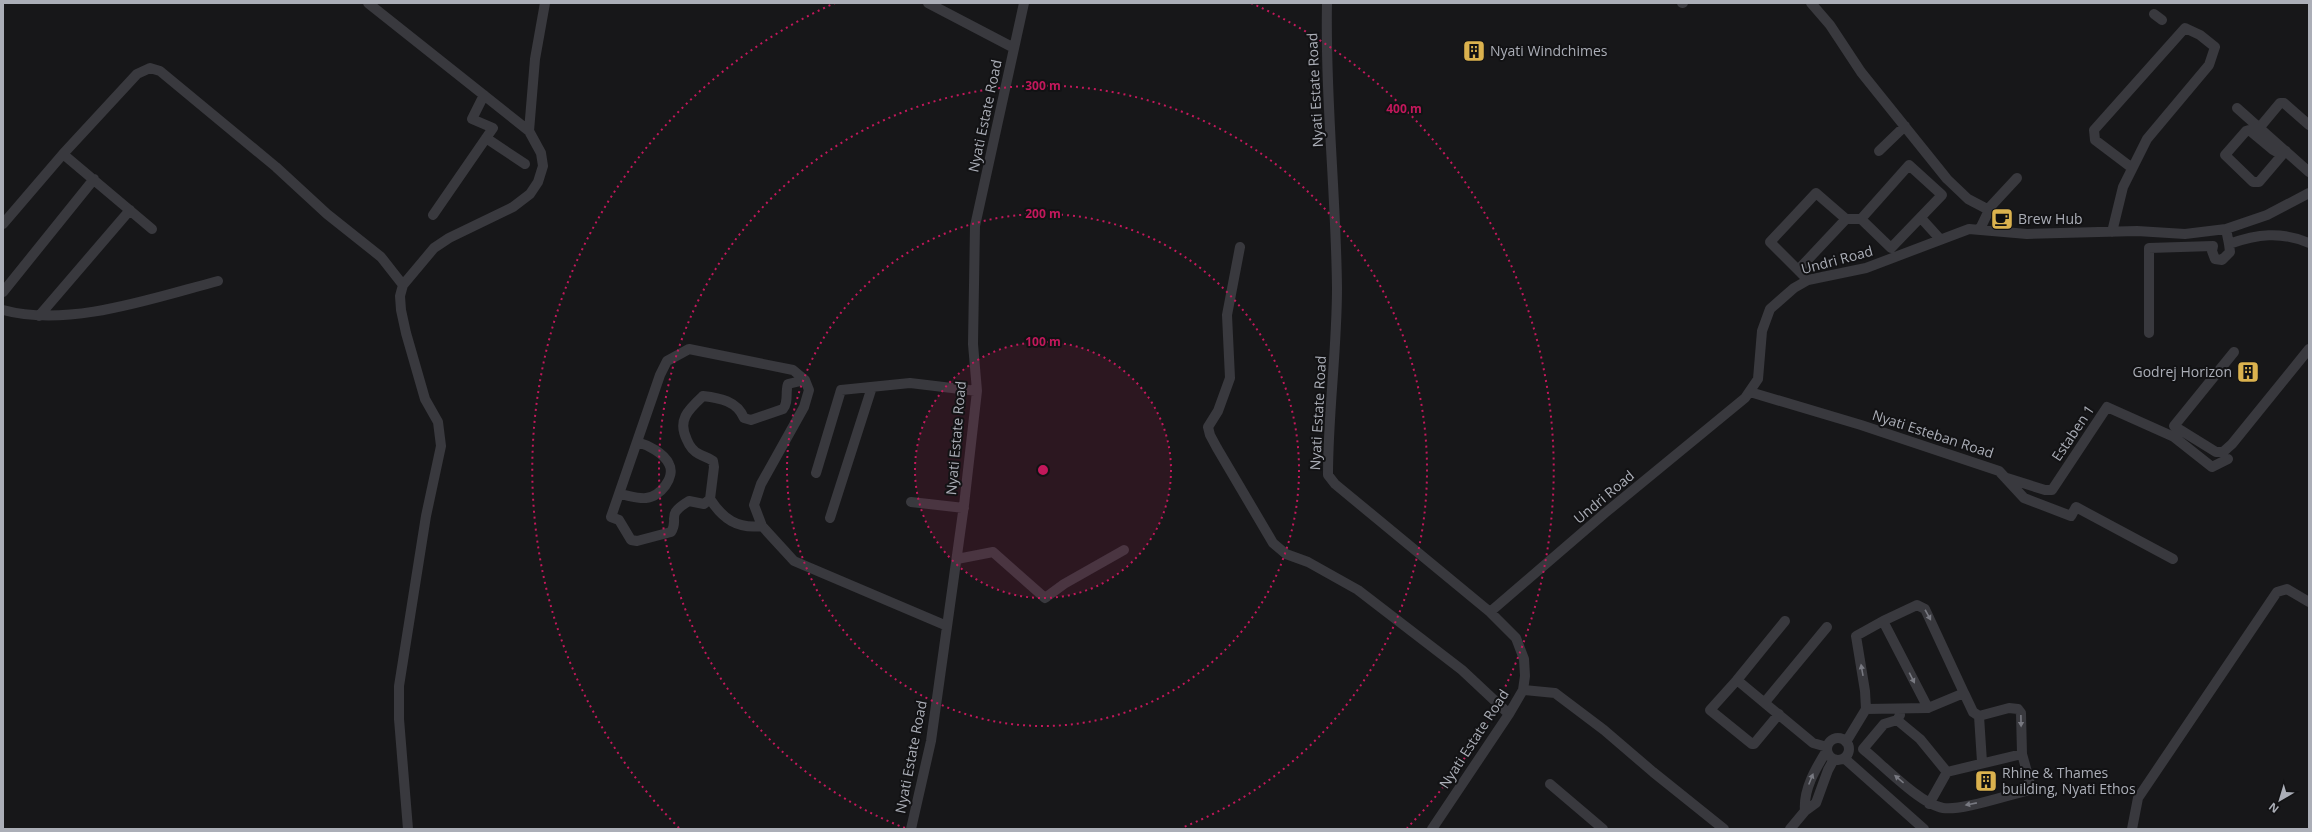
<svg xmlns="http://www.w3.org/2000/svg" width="2312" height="832" viewBox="0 0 2312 832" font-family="'Open Sans',sans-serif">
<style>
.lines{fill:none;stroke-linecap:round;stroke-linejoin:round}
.street{stroke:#39393e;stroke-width:10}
.oneway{fill:#787981}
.ring{fill:none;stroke:#c2185b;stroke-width:2;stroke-dasharray:2 4}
.labels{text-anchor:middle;stroke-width:4;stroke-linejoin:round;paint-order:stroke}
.poi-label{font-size:14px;fill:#abaeb7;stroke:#121214;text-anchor:start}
.street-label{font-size:14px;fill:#abaeb7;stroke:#121214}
.centre{fill:#c2185b;stroke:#121214;stroke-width:2}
.ring-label{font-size:12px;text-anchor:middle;font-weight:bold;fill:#c2185b;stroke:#121214;stroke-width:4;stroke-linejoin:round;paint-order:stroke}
</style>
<rect width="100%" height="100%" fill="#171719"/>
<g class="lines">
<path class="street" d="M 368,3 L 529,131
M 928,3 L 1014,48
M 1327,3 C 1325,98 1336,193 1337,288 C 1337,350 1328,413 1328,475 L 1335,484 L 1490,612 L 1516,638 L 1524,659 L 1525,676 L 1523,690 L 1509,714 L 1432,829
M 1682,3 L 1683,3
M 1811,3 L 1830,25 L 1861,72 L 1947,179 L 1968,199 L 1989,210
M 2154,14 L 2162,20
M 2237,108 L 2309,172
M 2260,127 L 2280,103 L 2284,103 L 2309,125
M 486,138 L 525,164
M 1879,151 L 1905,126
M 63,154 L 137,74 L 150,68 L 160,71 L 276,167 L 327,214 L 381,257 L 403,285
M 2282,155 L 2259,182 L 2253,182 L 2225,155 L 2246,131 L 2249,130 L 2273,150 L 2282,155 L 2286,151
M 433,215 L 493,128 L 472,119 L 484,95
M 1921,218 L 1940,239
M 3,224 L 63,154 L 152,229
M 1980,229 L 1991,206 L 2017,178
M 2226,229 L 2229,244 C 2257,234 2281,231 2309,243
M 2112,232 L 2123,187 L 2147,139 L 2209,65 L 2215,47 L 2200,35 L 2185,28 L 2094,130 L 2095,140 L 2132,168
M 1240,247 L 1227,315 L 1230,378 L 1218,411 L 1208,427 L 1210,435 L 1217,448 L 1273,543 L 1286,554 L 1308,562 L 1358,590 L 1462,670 L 1509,714
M 1799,269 L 1846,219
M 1808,280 L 1770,242 L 1816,193 L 1846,219 L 1861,219 L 1891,248 L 1942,195 L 1909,165 L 1861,219
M 3,292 L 94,179
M 3,310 C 69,328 153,298 218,281
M 39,316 L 130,210
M 2149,333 L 2149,248 L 2213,246 L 2212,251 L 2215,259 L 2222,260 L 2230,252 L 2229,244
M 2234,352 L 2174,426 L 2216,452 L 2223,452 L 2232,444 L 2309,349
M 805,380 L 788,384 C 785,392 789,402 783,409 L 751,420 L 744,418 C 737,401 720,398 703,396 C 688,410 677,420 687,440 C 689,445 693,451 699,454 C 704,457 708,457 713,461 L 714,467 L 710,499 L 704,504 L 689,501 C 664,516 680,518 671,532 L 637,541 L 631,540 L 619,520 L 611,517 L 660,375 L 667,361 L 689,349 L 793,370 L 805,380 L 809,390 L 804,407 L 761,484 L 754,505 L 762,526 L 794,561 L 947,626
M 1750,392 L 1861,425 L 1999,471 L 2024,498 L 2071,516 L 2076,507 L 2173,559
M 816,473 L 841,390 L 910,383 L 977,391
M 2007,478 L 2045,490 L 2052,490 L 2107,407 L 2174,437 L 2212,467 L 2228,459
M 619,494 C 627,495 638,499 646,498 C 660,497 676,477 669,464 C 664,453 648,445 637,442
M 710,499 C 723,519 737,529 762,526
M 911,502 L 964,508
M 830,518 L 872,387
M 957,559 L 993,552 L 1045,598 L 1064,584 L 1124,550
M 1490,612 L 1605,513 L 1745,398 L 1758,379 L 1762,331 L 1770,309 L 1794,288 L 1808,280 L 1866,268 L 1969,229 L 2027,234 L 2137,231 L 2185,234 L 2226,229 L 2267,215 L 2309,193
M 1785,621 L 1737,680 L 1813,743 L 1827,747
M 1737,680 L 1710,710 L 1752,744 L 1754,744 L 1779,714
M 1523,690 L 1555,693 L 1604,730 L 1653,772 L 1724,829
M 1765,702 L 1827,627
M 1866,709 L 1928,708 L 1964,693 L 1925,609 L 1917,605 L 1883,621
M 1900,715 L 1897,720 L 1920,739 L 1947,772
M 1979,716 L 1982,762
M 1897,720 L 1884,724 L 1863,749 C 1883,765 1920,804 1943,808 C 1962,811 2010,794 2030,790 L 2029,779 L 2022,754 L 2021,713 L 2018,709 L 2009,708 L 1979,716 L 1973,712 L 1964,693
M1827 749a11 11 0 1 1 22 0a11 11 0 1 1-22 0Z
M 1846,742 L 1866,709 L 1865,691 L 1856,636 L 1883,621 L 1928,708
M 1844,758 L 1924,829
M 1550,784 L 1603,829
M 1929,804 L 1947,772 L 2022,754
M 1805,811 C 1803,789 1816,768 1827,750
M 408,829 L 399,719 L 399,686 L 426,516 L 441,446 L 438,422 L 425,399 L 406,333 L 401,310 L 400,296 L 403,285 L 434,248 L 449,238 L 513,207 L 530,194 L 538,182 L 543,166 L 541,153 L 529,131 L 535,59 L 545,3
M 911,829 L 931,741 L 964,505 L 977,391 L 973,344 L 975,226 L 1024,3
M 1790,829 L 1805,811 L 1816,803 L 1828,770 L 1834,759
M 2132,829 L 2138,798 L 2277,592 L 2287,589 L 2309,602"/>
</g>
<defs><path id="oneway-solid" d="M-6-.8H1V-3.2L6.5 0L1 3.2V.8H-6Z"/></defs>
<g class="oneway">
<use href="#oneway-solid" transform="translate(1928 615) rotate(61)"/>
<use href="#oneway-solid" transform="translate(1862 670) rotate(-100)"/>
<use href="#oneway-solid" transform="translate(1912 678) rotate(63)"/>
<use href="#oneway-solid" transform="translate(2021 721) rotate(89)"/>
<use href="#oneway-solid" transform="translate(1811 779) rotate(-68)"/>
<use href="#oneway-solid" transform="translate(1899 779) rotate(-140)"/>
<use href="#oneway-solid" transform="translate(1971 804) rotate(169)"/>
</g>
<circle cx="1043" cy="470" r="128" fill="#c2185b" fill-opacity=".12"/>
<g class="ring">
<circle cx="1043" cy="470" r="128"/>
<circle cx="1043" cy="470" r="256"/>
<path d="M905 828A384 384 0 1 1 1181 828"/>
<path d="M679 828A511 511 0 0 1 835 3M1251 3A511 511 0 0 1 1407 828"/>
</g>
<defs>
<g id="building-square" transform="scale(1.15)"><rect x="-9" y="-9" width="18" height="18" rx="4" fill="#dbb24e" stroke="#121214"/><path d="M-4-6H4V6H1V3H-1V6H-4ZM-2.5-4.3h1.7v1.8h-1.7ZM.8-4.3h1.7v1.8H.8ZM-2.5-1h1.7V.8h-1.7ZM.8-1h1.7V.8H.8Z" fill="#111"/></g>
<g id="cafe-square" transform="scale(1.15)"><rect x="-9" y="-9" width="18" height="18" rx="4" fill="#dbb24e" stroke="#121214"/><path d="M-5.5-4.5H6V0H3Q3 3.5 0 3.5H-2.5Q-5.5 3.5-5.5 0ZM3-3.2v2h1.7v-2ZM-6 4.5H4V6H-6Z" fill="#111"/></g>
</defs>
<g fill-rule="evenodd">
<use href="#building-square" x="1474" y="51"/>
<use href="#cafe-square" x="2002" y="219"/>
<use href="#building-square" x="2248" y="372"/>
<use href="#building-square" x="1986" y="781"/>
</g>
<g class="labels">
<g class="poi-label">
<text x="1490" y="56">Nyati Windchimes</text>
<text x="2018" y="224">Brew Hub</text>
<text x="2232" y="377" text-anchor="end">Godrej Horizon</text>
<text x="2002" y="778">Rhine &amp; Thames<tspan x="2002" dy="16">building, Nyati Ethos</tspan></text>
</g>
<g class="street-label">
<text transform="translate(1315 90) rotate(-93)" y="5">Nyati Estate Road</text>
<text transform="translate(985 116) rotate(-78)" y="5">Nyati Estate Road</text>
<text transform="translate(1837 260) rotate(-15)" y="5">Undri Road</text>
<text transform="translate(1318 413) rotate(-87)" y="5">Nyati Estate Road</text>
<text transform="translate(2073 433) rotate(-56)" y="5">Estaben 1</text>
<text transform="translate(1933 434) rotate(18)" y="5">Nyati Esteban Road</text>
<text transform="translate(956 438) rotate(-85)" y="5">Nyati Estate Road</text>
<text transform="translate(1604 497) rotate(-40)" y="5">Undri Road</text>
<text transform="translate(1474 739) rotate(-57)" y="5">Nyati Estate Road</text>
<text transform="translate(911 757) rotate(-79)" y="5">Nyati Estate Road</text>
</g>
</g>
<circle cx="1043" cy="470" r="6" class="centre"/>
<g class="ring-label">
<text x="1043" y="90">300 m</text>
<text x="1404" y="113">400 m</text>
<text x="1043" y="218">200 m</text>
<text x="1043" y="346">100 m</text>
</g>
<rect width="2312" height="832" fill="none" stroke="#abaeb7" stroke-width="8"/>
<g transform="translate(2280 800) rotate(218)" stroke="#121214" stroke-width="3" paint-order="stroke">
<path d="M0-3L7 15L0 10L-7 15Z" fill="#abaeb7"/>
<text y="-6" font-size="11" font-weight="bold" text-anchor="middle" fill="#abaeb7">N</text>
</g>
</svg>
